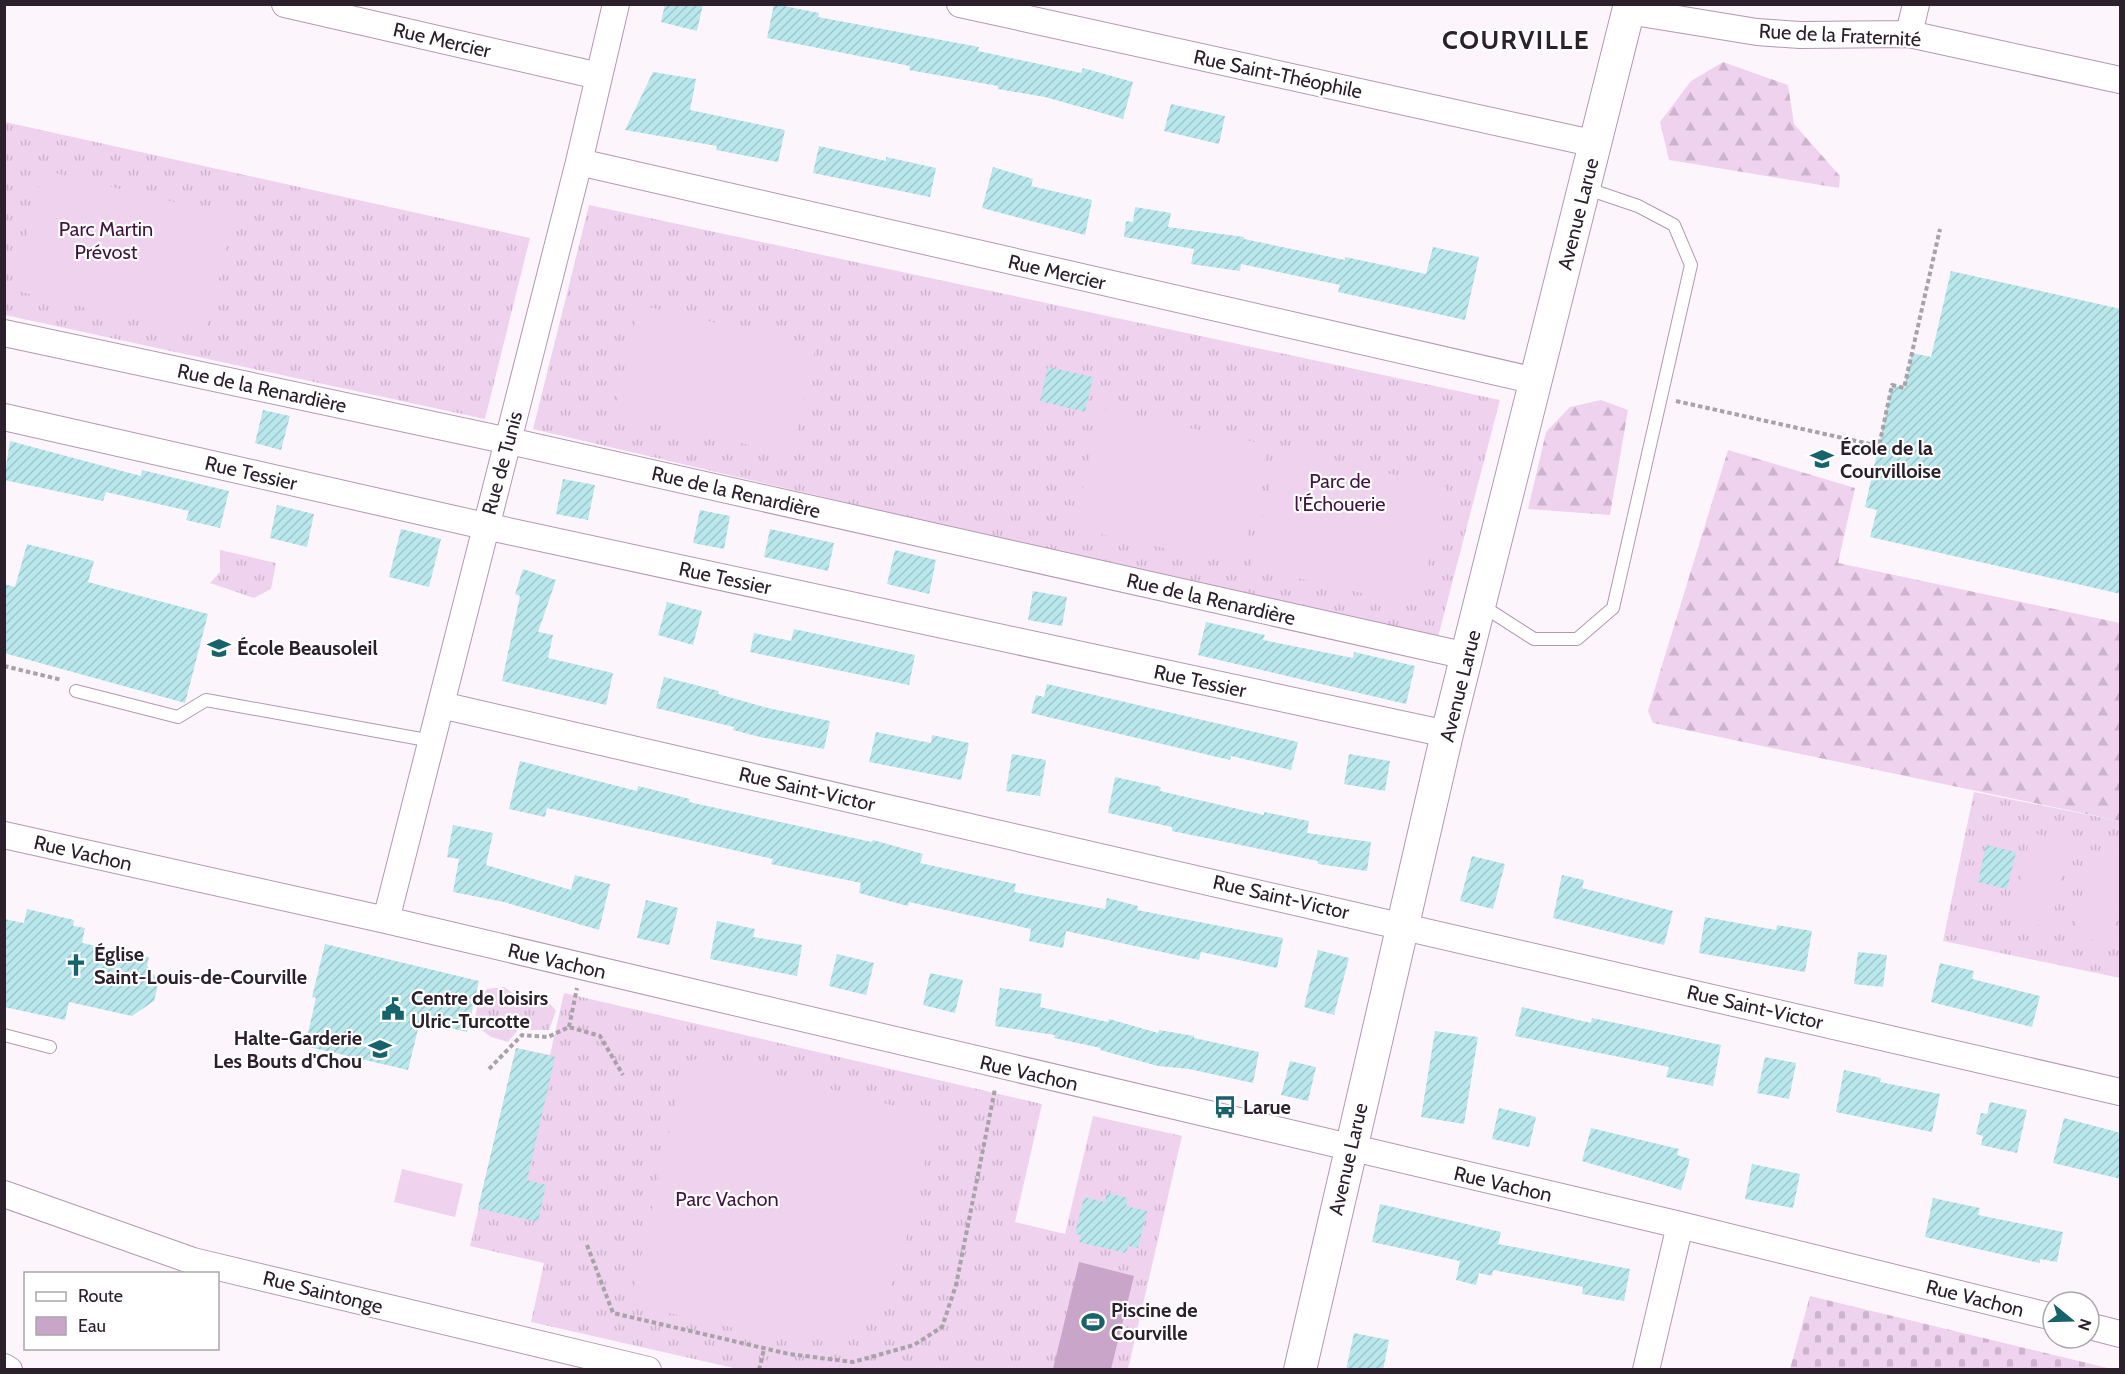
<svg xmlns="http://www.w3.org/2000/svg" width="2125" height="1374" viewBox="0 0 2125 1374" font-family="Cabin,sans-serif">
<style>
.grass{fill:url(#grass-tufts)}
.forest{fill:url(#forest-firs)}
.cemetery{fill:url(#cemetery-stones)}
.pitch{fill:#efd2ee}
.water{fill:#c9a5c9}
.building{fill:url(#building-hatch)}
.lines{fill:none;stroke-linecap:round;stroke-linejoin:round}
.service-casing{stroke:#b398b2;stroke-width:14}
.minor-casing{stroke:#b398b2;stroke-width:28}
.tertiary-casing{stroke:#b398b2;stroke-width:34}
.path{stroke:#a9a2a9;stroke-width:4;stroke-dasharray:4.5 3;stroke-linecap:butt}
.service{stroke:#fff;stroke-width:12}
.minor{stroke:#fff;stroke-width:26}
.tertiary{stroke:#fff;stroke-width:32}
.labels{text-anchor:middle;stroke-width:4.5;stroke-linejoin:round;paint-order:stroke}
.street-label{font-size:20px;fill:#2b202b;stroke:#fff}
.park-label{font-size:20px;fill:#411442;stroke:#fff}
.poi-label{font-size:20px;font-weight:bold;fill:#2b202b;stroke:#fff;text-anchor:start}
.district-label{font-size:26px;font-weight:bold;letter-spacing:1.5px;fill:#2b202b;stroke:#fff}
</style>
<defs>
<pattern id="grass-tufts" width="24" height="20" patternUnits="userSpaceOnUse" patternTransform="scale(1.5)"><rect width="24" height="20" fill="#efd2ee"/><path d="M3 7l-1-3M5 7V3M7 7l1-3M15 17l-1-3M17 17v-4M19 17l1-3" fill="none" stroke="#cdb4cc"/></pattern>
<pattern id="forest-firs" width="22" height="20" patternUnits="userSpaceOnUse" patternTransform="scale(1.5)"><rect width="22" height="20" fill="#efd2ee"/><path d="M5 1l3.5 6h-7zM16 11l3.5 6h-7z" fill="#cdb4cc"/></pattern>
<pattern id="cemetery-stones" width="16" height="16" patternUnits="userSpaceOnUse" patternTransform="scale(1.5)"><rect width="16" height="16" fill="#efd2ee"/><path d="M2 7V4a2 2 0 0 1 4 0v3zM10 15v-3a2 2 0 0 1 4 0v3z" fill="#cdb4cc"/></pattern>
<pattern id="building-hatch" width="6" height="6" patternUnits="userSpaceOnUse" patternTransform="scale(1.5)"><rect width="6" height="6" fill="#b8e7ec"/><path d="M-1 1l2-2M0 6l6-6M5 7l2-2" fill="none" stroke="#9ec6cb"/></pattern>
</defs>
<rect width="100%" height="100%" fill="#fcf6fc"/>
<path class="grass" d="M 5,122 L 530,238 L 485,419 L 5,315 Z
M 589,205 L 1500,400 L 1437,641 L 533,429 Z
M 220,550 L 276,563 L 271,589 L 254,598 L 210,583 L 220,572 Z
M 1974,792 L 2120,821 L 2120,978 L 1943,941 Z
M 504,987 C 521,998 527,1005 547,1000 L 556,1011 L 549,1030 L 518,1030 L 508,1042 L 491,1037 L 474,1024 L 478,1002 L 487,989 Z
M 564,993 L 1042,1104 L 1015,1222 L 1065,1234 L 1093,1116 L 1182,1136 L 1128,1369 L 738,1369 L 531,1322 L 544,1263 L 470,1246 L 516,1048 L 550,1055 Z"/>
<path class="forest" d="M 1723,62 L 1788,85 L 1794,124 L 1840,176 L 1839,188 L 1669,160 L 1660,122 L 1691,81 Z
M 1601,400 L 1628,410 L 1610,515 L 1528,509 L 1546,432 L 1570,407 Z
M 1728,450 L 1855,488 L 1838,563 L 2120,623 L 2120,821 L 1653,723 L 1648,711 Z"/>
<path class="cemetery" d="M 1810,1296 L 2112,1369 L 1790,1369 Z"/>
<path class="pitch" d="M 43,170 L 234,217 L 205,336 L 13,290 Z
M 639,305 L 816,346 L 791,455 L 614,413 Z
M 1101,409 L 1268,445 L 1241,565 L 1074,528 Z
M 1279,448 L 1446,487 L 1418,606 L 1251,567 Z
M 2031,833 L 2069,841 L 2050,928 L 2011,919 Z
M 2092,850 L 2120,856 L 2120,902 L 2111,944 L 2073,936 Z
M 701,1055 L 936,1117 L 901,1260 L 880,1313 L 838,1335 L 783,1339 L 630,1304 L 684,1068 Z
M 402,1169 L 463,1184 L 455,1217 L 394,1202 Z"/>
<path class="water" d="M 1079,1262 L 1134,1276 L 1111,1369 L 1053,1369 Z"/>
<path class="building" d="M 665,4 L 703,4 L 697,31 L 661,22 Z
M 774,4 L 819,13 L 818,17 L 979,47 L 978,51 L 1081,73 L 1083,68 L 1133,82 L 1123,119 L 1045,97 L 998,89 L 998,86 L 909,70 L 910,66 L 767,38 Z
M 653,72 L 696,79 L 690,110 L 785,130 L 778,162 L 716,150 L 717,146 L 625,130 Z
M 1171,104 L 1225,116 L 1219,144 L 1164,131 Z
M 819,146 L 886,161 L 886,157 L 936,168 L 930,197 L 813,173 Z
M 993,167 L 1033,179 L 1031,186 L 1092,200 L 1085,235 L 982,208 Z
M 1135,207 L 1171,213 L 1168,227 L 1244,237 L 1244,239 L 1345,260 L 1345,257 L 1426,274 L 1433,247 L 1479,257 L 1465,320 L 1338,292 L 1340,285 L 1241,264 L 1240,271 L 1191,264 L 1194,249 L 1124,237 L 1126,221 L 1133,222 Z
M 1951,271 L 2121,309 L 2121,594 L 1870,537 L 1877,510 L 1865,507 L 1892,385 L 1904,388 L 1912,353 L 1931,357 Z
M 1048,367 L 1093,377 L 1085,412 L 1040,401 Z
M 263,410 L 290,416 L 281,450 L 255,443 Z
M 10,441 L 141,476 L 142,470 L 229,491 L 220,528 L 186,520 L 189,511 L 106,492 L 103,501 L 4,480 Z
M 563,479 L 595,485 L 588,520 L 556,514 Z
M 277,505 L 314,514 L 307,547 L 270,538 Z
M 700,510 L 730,516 L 724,549 L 693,543 Z
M 401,529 L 441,539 L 429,587 L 389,577 Z
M 770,529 L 834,543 L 828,571 L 764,557 Z
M 27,544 L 94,561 L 88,582 L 208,614 L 185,703 L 4,653 L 4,584 L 15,587 Z
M 895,550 L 936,560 L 929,594 L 887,584 Z
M 523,569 L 556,580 L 538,632 L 553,635 L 548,658 L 613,673 L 606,705 L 502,681 L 520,596 L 515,594 Z
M 1033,591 L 1067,597 L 1062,626 L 1028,620 Z
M 667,602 L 702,611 L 693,645 L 658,635 Z
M 1206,622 L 1265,635 L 1263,640 L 1353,658 L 1354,652 L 1415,666 L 1406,704 L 1198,655 Z
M 794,629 L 915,655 L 909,685 L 750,652 L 754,633 L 791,641 Z
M 664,677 L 719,691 L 718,694 L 768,708 L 830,721 L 824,749 L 760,737 L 733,730 L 734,727 L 656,708 Z
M 1047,684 L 1298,742 L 1291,770 L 1231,756 L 1230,760 L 1031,713 L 1036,695 L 1044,697 Z
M 876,732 L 931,743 L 932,735 L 969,743 L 961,780 L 869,762 Z
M 1012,754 L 1046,760 L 1040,796 L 1006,791 Z
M 1349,754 L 1390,761 L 1385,791 L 1344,784 Z
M 520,761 L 637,791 L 638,786 L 690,799 L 689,802 L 872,842 L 873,840 L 923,854 L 920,863 L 1016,884 L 1014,892 L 1105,909 L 1107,898 L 1138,906 L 1137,910 L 1283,938 L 1277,968 L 1201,952 L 1199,960 L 1066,931 L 1063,948 L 1029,941 L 1031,929 L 909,902 L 908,906 L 859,893 L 861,883 L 771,864 L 773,859 L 547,808 L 545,817 L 509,809 Z
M 1115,777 L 1161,787 L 1160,791 L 1264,815 L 1264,812 L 1309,821 L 1307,833 L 1371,842 L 1367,871 L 1318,864 L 1318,861 L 1172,831 L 1172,827 L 1108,813 Z
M 453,825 L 493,833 L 486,865 L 571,890 L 575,875 L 610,884 L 599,930 L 504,902 L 453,892 L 459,859 L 447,857 Z
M 1986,845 L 2016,852 L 2007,889 L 1978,882 Z
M 1472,856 L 1505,864 L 1493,909 L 1460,901 Z
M 1562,875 L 1584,880 L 1582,888 L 1673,911 L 1664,945 L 1553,918 Z
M 646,900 L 678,908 L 669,945 L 637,938 Z
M 27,909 L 74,920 L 73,926 L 85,928 L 82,943 L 149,957 L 147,966 L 159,981 L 154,1001 L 132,1016 L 69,1002 L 65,1020 L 4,1007 L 4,919 L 24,923 Z
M 1705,917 L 1776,930 L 1777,925 L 1812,931 L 1805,972 L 1699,953 Z
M 717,921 L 755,929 L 753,937 L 802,945 L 797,976 L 710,959 Z
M 325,944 L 479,981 L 467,1032 L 420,1021 L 408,1070 L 305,1046 L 316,998 L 312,997 Z
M 1318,950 L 1349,958 L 1334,1015 L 1304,1007 Z
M 1858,952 L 1887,955 L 1883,987 L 1854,984 Z
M 837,954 L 874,963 L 866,995 L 829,986 Z
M 1940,963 L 1974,971 L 1972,979 L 2040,996 L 2032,1027 L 1931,1002 Z
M 930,973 L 963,980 L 955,1013 L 923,1005 Z
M 1000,988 L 1042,994 L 1040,1007 L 1108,1022 L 1109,1019 L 1158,1033 L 1159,1030 L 1194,1036 L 1194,1038 L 1259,1052 L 1253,1083 L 1189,1069 L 1158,1066 L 1100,1050 L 1101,1048 L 1054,1038 L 1055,1035 L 995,1026 Z
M 1522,1007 L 1591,1023 L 1592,1018 L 1721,1045 L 1713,1086 L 1666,1077 L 1669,1067 L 1515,1036 Z
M 1435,1031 L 1478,1037 L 1464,1124 L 1421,1117 Z
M 516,1048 L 555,1057 L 527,1180 L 546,1185 L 538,1222 L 478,1208 Z
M 1765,1057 L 1796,1063 L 1789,1099 L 1757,1093 Z
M 1290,1061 L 1316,1067 L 1308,1101 L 1281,1095 Z
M 1844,1070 L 1881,1078 L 1880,1082 L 1940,1094 L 1932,1132 L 1836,1112 Z
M 1990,1102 L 2027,1110 L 2017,1153 L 1981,1145 L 1983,1136 L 1976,1134 L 1981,1113 L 1987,1114 Z
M 1499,1108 L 1536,1117 L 1529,1147 L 1492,1139 Z
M 2064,1118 L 2121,1133 L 2121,1179 L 2053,1163 Z
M 1591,1128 L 1679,1149 L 1677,1155 L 1690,1159 L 1681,1190 L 1582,1161 Z
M 1752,1164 L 1800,1174 L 1793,1208 L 1745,1199 Z
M 1107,1193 L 1128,1198 L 1126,1206 L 1147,1211 L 1138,1248 L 1128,1246 L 1126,1253 L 1079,1242 L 1081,1235 L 1075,1234 L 1084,1197 L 1105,1202 Z
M 1933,1198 L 1980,1208 L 1978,1215 L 2063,1232 L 2057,1262 L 2040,1259 L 2040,1263 L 1925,1237 Z
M 1380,1204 L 1501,1232 L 1498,1244 L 1630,1269 L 1624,1301 L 1582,1294 L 1583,1287 L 1493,1270 L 1492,1276 L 1479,1273 L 1476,1285 L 1456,1280 L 1460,1261 L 1372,1242 Z
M 1354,1333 L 1389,1340 L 1383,1370 L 1346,1370 Z"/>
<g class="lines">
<g class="service-casing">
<path id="service" d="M 1481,605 L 1534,639 L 1577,639 L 1613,608 L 1691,265 L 1674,225 L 1638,206 L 1585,188
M 76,691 L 178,717 L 206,700 L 432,741
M 4,1035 L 50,1047"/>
</g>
<g class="minor-casing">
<path id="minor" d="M 285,4 L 599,76
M 960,4 L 1596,144
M 1628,11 L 1757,32 L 1800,35 L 1909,34 L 2120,80
M 1909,34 L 1916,4
M 579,162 L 1536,381
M 4,333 L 509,441 L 1467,656
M 4,417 L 485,526 L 1447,734
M 441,705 L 2120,1092
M 4,835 L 386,920 L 1680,1225 L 2053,1317
M 386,920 L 579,162 L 616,4
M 4,1194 L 193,1261 L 648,1370
M 2089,1326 L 2120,1334
M 4,1367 L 9,1370
M 1646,1370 L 1680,1225"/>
</g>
<g class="tertiary-casing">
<path id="tertiary" d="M 1300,1370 L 1447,734 L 1630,4"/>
</g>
<path class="path" d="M 1676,401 L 1879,446 L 1892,385 L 1904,388 L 1940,229
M 4,666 L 62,680
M 569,1027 L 577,988
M 489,1069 L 522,1035 L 548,1037 L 569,1027 L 600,1036 L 623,1075
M 587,1245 L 613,1313 L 789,1354 L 853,1362 L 914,1345 L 942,1327 L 956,1285 L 995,1089
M 759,1370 L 764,1349"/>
<use href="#service" class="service"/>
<use href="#minor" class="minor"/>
<use href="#tertiary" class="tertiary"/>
</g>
<defs>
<g id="school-bare" transform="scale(1.8)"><path d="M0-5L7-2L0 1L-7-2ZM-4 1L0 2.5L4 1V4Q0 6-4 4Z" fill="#15646b" stroke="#fff" stroke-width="2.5" paint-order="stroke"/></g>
<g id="church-bare" transform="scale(1.8)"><path d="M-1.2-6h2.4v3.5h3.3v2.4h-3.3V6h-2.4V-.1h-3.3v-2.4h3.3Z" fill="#15646b" stroke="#fff" stroke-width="2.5" paint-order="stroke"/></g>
<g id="civic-bare" transform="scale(1.8)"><path d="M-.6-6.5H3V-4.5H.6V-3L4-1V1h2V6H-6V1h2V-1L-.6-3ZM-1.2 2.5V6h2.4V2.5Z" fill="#15646b" stroke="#fff" stroke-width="2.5" paint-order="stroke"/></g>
<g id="bus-bare" transform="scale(1.8)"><path d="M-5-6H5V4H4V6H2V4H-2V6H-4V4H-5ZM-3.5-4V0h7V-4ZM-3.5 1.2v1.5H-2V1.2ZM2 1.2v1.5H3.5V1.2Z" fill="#15646b" stroke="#fff" stroke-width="2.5" paint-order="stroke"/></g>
<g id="stadium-bare" transform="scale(1.8)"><path d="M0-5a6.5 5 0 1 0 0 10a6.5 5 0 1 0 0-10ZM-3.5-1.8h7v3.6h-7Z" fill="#15646b" stroke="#fff" stroke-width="2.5" paint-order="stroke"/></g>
</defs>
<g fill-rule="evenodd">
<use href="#school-bare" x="1822" y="459"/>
<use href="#school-bare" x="219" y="648"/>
<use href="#church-bare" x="76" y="965"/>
<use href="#civic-bare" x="393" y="1009"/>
<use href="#school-bare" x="380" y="1049"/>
<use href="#bus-bare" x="1225" y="1107"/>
<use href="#stadium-bare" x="1093" y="1322"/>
</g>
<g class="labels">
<g class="street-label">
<text transform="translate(1840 35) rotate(3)" y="7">Rue de la Fraternité</text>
<text transform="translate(442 40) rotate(13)" y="7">Rue Mercier</text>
<text transform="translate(1278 74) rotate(12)" y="7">Rue Saint-Théophile</text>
<text transform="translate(1578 214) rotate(-76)" y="7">Avenue Larue</text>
<text transform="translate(1057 272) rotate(13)" y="7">Rue Mercier</text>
<text transform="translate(262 388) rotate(12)" y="7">Rue de la Renardière</text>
<text transform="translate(502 463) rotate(-75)" y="7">Rue de Tunis</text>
<text transform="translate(251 473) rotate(13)" y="7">Rue Tessier</text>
<text transform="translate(736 492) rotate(13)" y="7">Rue de la Renardière</text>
<text transform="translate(725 578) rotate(12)" y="7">Rue Tessier</text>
<text transform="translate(1211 599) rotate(13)" y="7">Rue de la Renardière</text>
<text transform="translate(1200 681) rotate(12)" y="7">Rue Tessier</text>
<text transform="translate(1460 686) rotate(-76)" y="7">Avenue Larue</text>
<text transform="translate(807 789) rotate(13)" y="7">Rue Saint-Victor</text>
<text transform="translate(83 853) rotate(13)" y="7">Rue Vachon</text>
<text transform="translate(1281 897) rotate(13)" y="7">Rue Saint-Victor</text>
<text transform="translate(557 961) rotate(13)" y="7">Rue Vachon</text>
<text transform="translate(1755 1007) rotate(13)" y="7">Rue Saint-Victor</text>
<text transform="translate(1029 1073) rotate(13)" y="7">Rue Vachon</text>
<text transform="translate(1348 1159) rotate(-77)" y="7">Avenue Larue</text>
<text transform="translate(1503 1184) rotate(13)" y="7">Rue Vachon</text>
<text transform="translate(323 1292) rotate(14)" y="7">Rue Saintonge</text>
<text transform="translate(1975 1298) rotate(14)" y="7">Rue Vachon</text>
</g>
<g class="park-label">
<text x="106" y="236">Parc Martin<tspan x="106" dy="23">Prévost</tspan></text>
<text x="1340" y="488">Parc de<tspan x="1340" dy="23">l'Échouerie</tspan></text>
<text x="727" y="1206">Parc Vachon</text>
</g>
<g class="poi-label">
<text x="1840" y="455">École de la<tspan x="1840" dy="23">Courvilloise</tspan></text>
<text x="237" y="655">École Beausoleil</text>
<text x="94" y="961">Église<tspan x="94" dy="23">Saint-Louis-de-Courville</tspan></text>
<text x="411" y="1005">Centre de loisirs<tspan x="411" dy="23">Ulric-Turcotte</tspan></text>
<text x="362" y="1045" text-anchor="end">Halte-Garderie<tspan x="362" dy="23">Les Bouts d'Chou</tspan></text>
<text x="1243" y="1114">Larue</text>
<text x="1111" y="1317">Piscine de<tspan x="1111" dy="23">Courville</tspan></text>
</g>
<g class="district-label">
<text x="1516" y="49">COURVILLE</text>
</g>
</g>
<rect width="2125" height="1374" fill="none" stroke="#2b202b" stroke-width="12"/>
<rect x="24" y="1272" width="195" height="78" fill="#ffffff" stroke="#aaa6aa" stroke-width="1.5"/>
<rect x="36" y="1292" width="30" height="9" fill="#ffffff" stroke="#aaa6aa" stroke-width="1.5"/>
<text x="78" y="1302" font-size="18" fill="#2b202b">Route</text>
<rect x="36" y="1317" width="30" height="18" fill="#c9a5c9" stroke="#aaa6aa" stroke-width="1.5"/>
<text x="78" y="1332" font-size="18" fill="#2b202b">Eau</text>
<g transform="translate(2071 1320) rotate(109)"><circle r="28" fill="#ffffff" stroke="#aaa6aa" stroke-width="1.5"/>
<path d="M0-4.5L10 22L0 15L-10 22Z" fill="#15646b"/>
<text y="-9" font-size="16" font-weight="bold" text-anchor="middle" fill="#2b202b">N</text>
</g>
</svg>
